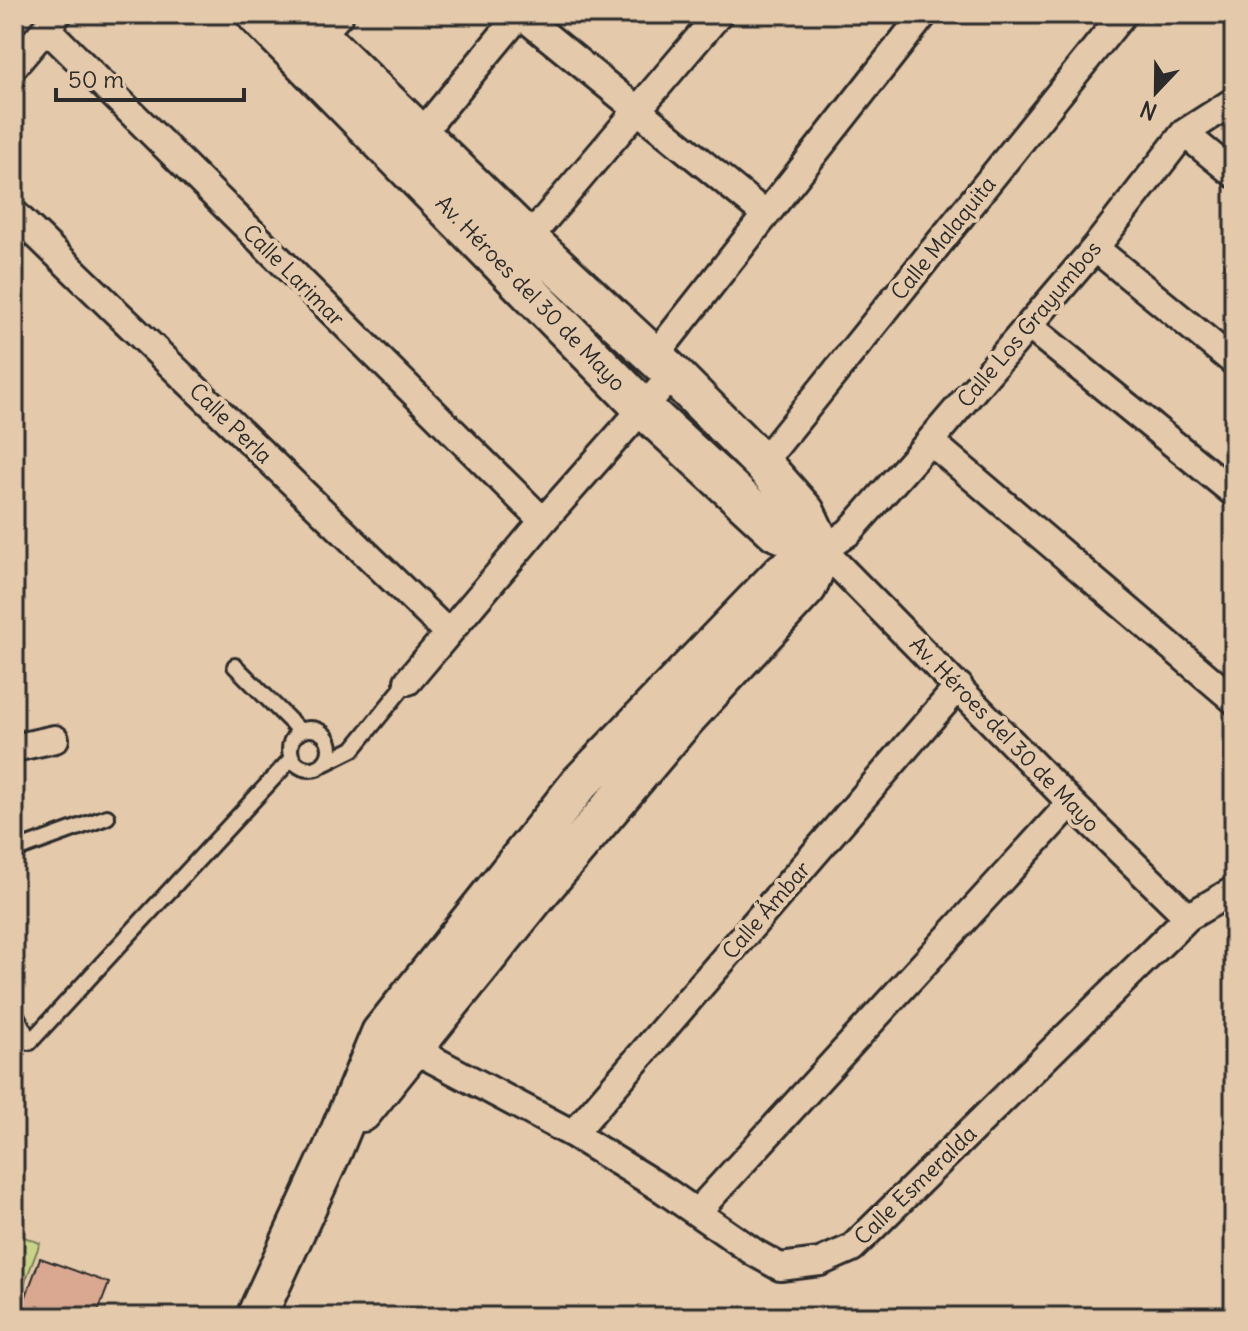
<svg xmlns="http://www.w3.org/2000/svg" width="1248" height="1331" viewBox="0 0 1248 1331" font-family="Delius,sans-serif">
<style>
.green{fill:#c9d488;stroke:#7a805a;stroke-width:2}
.building{fill:#daa890;stroke:#2b2b2b;stroke-width:2}
.lines{fill:none;stroke-linecap:round;stroke-linejoin:round}
.lane-casing{stroke:#2b2b2b;stroke-width:20}
.street-casing{stroke:#2b2b2b;stroke-width:32}
.secondary-casing{stroke:#2b2b2b;stroke-width:44}
.lane{stroke:#e4c9ab;stroke-width:14}
.street{stroke:#e4c9ab;stroke-width:26}
.secondary{stroke:#e4c9ab;stroke-width:38}
.labels{text-anchor:middle;stroke-width:8;stroke-linejoin:round;paint-order:stroke}
.street-label{font-size:22px;fill:#2b2b2b;stroke:#e4c9ab}
</style>
<rect width="100%" height="100%" fill="#e4c9ab"/>
<filter id="ink" filterUnits="userSpaceOnUse"><feTurbulence type="fractalNoise" baseFrequency=".0125" numOctaves="2"/><feDisplacementMap in="SourceGraphic" scale="16" xChannelSelector="R" yChannelSelector="G"/><feConvolveMatrix kernelMatrix="1 2 1 2 8 2 1 2 1" color-interpolation-filters="sRGB"/></filter>
<g filter="url(#ink)">
<path class="green" d="M 14,1233 L 40,1243 L 14,1311 Z"/>
<path class="building" d="M 40,1258 L 109,1283 L 96,1317 L 32,1317 L 20,1313 Z"/>
<g class="lines">
<g class="lane-casing">
<path id="lane" d="M 235,666 L 300,731
M290 749a20 20 0 1 1 40 0a20 20 0 1 1-40 0Z
M 325,763 L 353,749 L 408,681
M 14,851 L 107,817
M 14,1011 L 30,1042
M 14,1040 L 30,1042 L 292,758"/>
</g>
<g class="street-casing">
<path id="street" d="M 520,14 L 765,214
M 46,28 L 543,521
M 311,46 L 340,14
M 14,66 L 58,14
M 1184,133 L 1234,174
M 420,135 L 520,14
M 14,213 L 448,633
M 528,239 L 719,14
M 1095,248 L 1234,362
M 1029,326 L 1234,493
M 654,357 L 924,14
M 930,441 L 1234,700
M 760,461 L 776,446 L 1123,14
M 408,681 L 543,521 L 673,374
M 14,748 L 55,739
M 1188,917 L 1071,803 L 823,550 L 849,532 L 930,441 L 1095,248 L 1184,133 L 1234,101
M 398,1041 L 573,1134 L 664,1190 L 755,1253 L 780,1267 L 820,1262 L 852,1248 L 1188,917 L 1234,890
M 573,1134 L 959,686
M 697,1212 L 1071,803"/>
</g>
<g class="secondary-casing">
<path id="secondary" d="M 256,14 L 644,409 L 776,531 L 823,550
M 297,14 L 528,239 L 673,374 L 760,461 L 805,512 L 823,550
M 362,1112 L 536,896 L 686,718 L 807,587 L 823,550
M 256,1317 L 333,1149 L 381,1033 L 580,783 L 783,572 L 823,550"/>
</g>
<use href="#lane" class="lane"/>
<use href="#street" class="street"/>
<use href="#secondary" class="secondary"/>
</g>
</g>
<g class="labels">
<g class="street-label">
<text transform="translate(943 238) rotate(-51)" y="8">Calle Malaquita</text>
<text transform="translate(294 275) rotate(45)" y="8">Calle Larimar</text>
<text transform="translate(531 293) rotate(46)" y="8">Av. Héroes del 30 de Mayo</text>
<text transform="translate(1029 324) rotate(-50)" y="8">Calle Los Grayumbos</text>
<text transform="translate(231 423) rotate(44)" y="8">Calle Perla</text>
<text transform="translate(1005 734) rotate(46)" y="8">Av. Héroes del 30 de Mayo</text>
<text transform="translate(766 910) rotate(-49)" y="8">Calle Ámbar</text>
<text transform="translate(915 1185) rotate(-44)" y="8">Calle Esmeralda</text>
</g>
</g>
<rect width="1248" height="1331" fill="none" stroke="#e4c9ab" stroke-width="48"/>
<rect x="24" y="24" width="1200" height="1283" fill="none" stroke="#2b2b2b" stroke-width="3" filter="url(#ink)"/>
<g transform="translate(1156 92) rotate(202)" stroke="#e4c9ab" stroke-width="6" paint-order="stroke">
<path d="M0-6L14 30L0 20L-14 30Z" fill="#2b2b2b"/>
<text y="-12" font-size="22" font-weight="bold" text-anchor="middle" fill="#2b2b2b">N</text>
</g>
<path d="M56 88v12h188v-12" fill="none" stroke="#2b2b2b" stroke-width="4"/>
<text x="68" y="88" font-size="24" fill="#2b2b2b" stroke="#e4c9ab" stroke-width="6" paint-order="stroke">50 m</text>
</svg>
